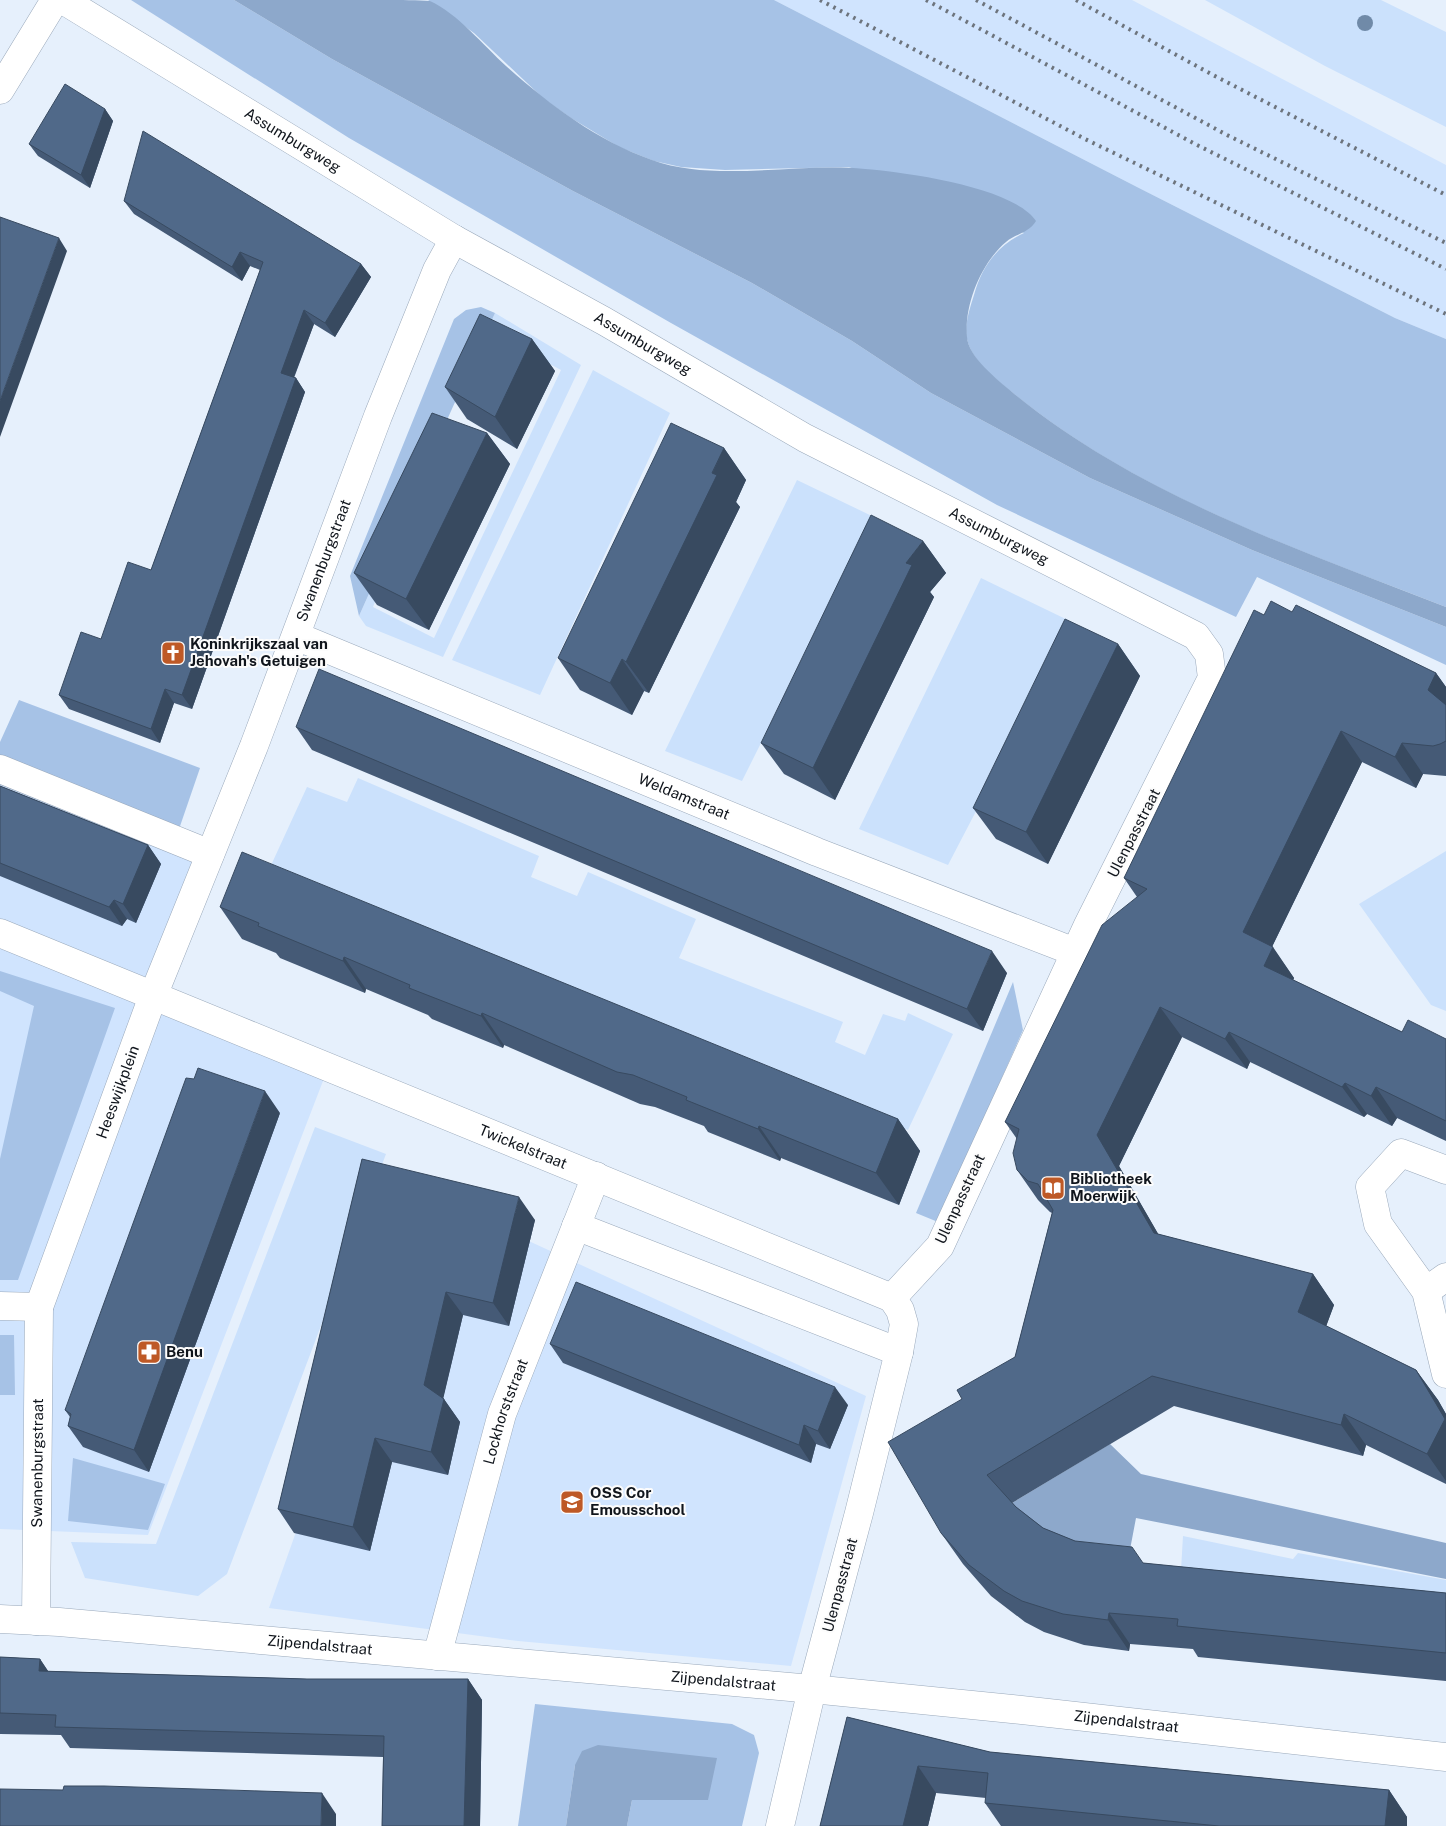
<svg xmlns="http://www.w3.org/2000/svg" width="1446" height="1826" viewBox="0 0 1446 1826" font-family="'Public Sans',sans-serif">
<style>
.built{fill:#d0e4fe}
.green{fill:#cbe1fc}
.forest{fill:#a6c2e6}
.water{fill:#8da8cb}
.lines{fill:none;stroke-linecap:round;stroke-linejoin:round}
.minor-casing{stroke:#9aa9bb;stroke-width:29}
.minor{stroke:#fff;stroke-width:28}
.rail{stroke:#6d747d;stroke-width:4;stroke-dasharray:2.5 5;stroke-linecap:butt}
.tree{fill:#708aa8}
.wall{fill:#455a76}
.shaded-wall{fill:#384a60}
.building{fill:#506989;stroke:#384a60}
.labels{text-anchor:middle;stroke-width:4;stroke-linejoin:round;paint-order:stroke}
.street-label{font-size:15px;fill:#10151c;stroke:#fcfcfc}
.poi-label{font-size:15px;font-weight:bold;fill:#10151c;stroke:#fcfcfc;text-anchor:start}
</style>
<rect width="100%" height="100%" fill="#e6f0fc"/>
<path class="built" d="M 774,0 L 1132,0 L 1446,165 L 1446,339 L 1395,318 L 1137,187 Z
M 0,766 L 208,849 L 152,991 L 328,1068 L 148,1535 L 0,1529 Z
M 416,1194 L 505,1230 L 866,1396 L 791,1666 L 518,1641 L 269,1608 Z"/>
<path class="green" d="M 1205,0 L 1381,0 L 1446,32 L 1446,127 L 1325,66 Z
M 495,313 L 581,365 L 443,657 L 366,626 L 359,616 L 382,565 L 388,569 L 373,607 L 434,638 L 561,370 L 501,338 L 470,369 Z
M 593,370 L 670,413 L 540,695 L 452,660 Z
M 797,480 L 874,517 L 742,781 L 665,751 Z
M 981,578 L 1074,623 L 948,865 L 859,829 Z
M 358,778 L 539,856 L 531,877 L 577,896 L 588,872 L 696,919 L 679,958 L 843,1022 L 835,1042 L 865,1055 L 883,1014 L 905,1021 L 908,1013 L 953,1034 L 908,1130 L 267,874 L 307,787 L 347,802 Z
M 1446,851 L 1446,1011 L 1431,1005 L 1359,904 Z
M 315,1127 L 386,1154 L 227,1574 L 198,1596 L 85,1578 L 71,1542 L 156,1544 Z
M 1183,1536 L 1293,1559 L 1298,1553 L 1446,1580 L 1446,1614 L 1180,1587 Z"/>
<path class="forest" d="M 131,0 L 234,0 L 332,59 L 573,191 L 752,283 L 852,341 L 931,393 L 1090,478 L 1252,550 L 1446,627 L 1446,665 L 1257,577 L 1236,617 L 997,505 L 671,323 L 349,138 Z
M 428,0 L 774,0 L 1137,187 L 1395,318 L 1446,339 L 1446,607 C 1296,549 1139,496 1013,393 C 997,380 972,362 967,339 C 964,325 970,308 974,295 C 982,266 997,246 1024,233 L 849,167 L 725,170 L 681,167 L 654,161 L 619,147 L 571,118 L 544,99 L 474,33 Z
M 481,307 L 495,313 L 359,616 L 350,576 L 454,319 L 466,310 Z
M 19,700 L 200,768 L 178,832 L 0,762 L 0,742 Z
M 0,971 L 115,1008 L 18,1280 L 0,1280 L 0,1159 L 34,1006 L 0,991 Z
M 1013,982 L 1023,1030 L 938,1222 L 916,1213 Z
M 0,1335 L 14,1335 L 15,1395 L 0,1395 Z
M 73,1458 L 165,1484 L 148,1530 L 68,1521 Z
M 535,1704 L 732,1724 L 754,1735 L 759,1753 L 742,1826 L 627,1826 L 632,1800 L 708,1800 L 575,1765 L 566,1826 L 518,1826 Z"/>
<path class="water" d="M 234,0 C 285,0 336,0 387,0 C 399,0 419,0 430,1 C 457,13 484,46 506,66 C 550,105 596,140 652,160 C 715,183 798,162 865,169 C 904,172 1014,187 1036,221 C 1029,233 1015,234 1006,242 C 981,263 964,305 967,337 C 968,357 998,380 1012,392 C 1139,496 1295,548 1446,607 L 1446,627 L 1252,550 L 1090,478 L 931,393 L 852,341 L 752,283 L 573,191 L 332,59 Z
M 1110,1444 L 1141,1474 L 1446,1543 L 1446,1579 L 1136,1518 L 1125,1576 L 1026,1525 L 1012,1503 Z
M 598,1745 L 717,1758 L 708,1800 L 632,1800 L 627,1826 L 566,1826 L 575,1765 L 582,1751 Z"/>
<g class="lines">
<g class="minor-casing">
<g id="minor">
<path id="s1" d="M 63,0 L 454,239 L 604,321 L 805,438 L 1196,636 L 1209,654 L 1212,678 L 1087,927 L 940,1246 L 892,1298 L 900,1310 L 904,1324 L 899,1352 L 859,1513 L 812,1689 L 780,1826"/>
<path d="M 0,90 L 55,0"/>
<path id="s2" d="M 296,636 L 817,852 L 1075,952"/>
<path d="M 0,769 L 210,854"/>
<path id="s3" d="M 0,933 L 892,1298"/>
<path d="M 1446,1170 L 1401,1153 L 1370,1187 L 1378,1224 L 1426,1291 L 1446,1374"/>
<path d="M 576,1226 L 899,1352"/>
<path d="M 1426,1291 L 1446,1277"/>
<path id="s4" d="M 0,1306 L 39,1307 L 153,996 L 254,746 L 378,416 L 437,270 L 454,239"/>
<path id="s5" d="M 0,1619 L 59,1622 L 812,1689 L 1012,1709 L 1446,1757"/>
<path id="s6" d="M 36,1621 L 39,1307"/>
<path id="s7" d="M 437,1656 L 502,1414 L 596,1176"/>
</g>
</g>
<use href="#minor" class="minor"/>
<path class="rail" d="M 820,0 L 1085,139 L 1446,314
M 926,0 L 1197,145 L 1446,269
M 976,0 L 1227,135 L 1446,243
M 1076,0 L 1213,75 L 1446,195"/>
</g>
<circle class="tree" cx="1365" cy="23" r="8"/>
<path class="wall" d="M 105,109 L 113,121 L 90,188 L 38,156 L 29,144 Z
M 124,201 L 361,264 L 371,277 L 335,337 L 314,324 L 294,378 L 296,378 L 305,392 L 192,709 L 174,703 L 160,743 L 69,709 L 59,695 L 101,639 L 151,570 L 260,270 L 250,266 L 242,281 L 134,214 Z
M 532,339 L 555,371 L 517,449 L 467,419 L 445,387 Z
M 487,433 L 510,464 L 429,630 L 377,605 L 354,573 Z
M 724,448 L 746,480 L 736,502 L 740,507 L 649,693 L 644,691 L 632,715 L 580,690 L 558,658 Z
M 923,541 L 946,573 L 930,592 L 934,597 L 835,800 L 784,774 L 761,743 Z
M 1292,612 L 1436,673 L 1446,687 L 1446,776 L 1423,774 L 1416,788 L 1362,762 L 1272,947 L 1294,978 L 1293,980 L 1402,1032 L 1446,1039 L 1446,1141 L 1397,1118 L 1392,1126 L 1367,1114 L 1364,1117 L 1250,1062 L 1247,1069 L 1182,1037 L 1119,1166 L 1158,1234 L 1313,1274 L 1334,1305 L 1326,1326 L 1416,1370 L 1438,1400 L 1446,1414 L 1446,1484 L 1366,1445 L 1363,1456 L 1174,1406 L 1012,1503 L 1016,1507 L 1043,1528 L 1075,1541 L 1143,1563 L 1446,1593 L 1446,1681 L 1198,1657 L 1193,1649 L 1130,1644 L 1129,1651 L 1084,1645 L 1044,1632 L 1025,1622 L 991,1596 L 963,1564 L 941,1533 L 962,1399 L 1015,1357 L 1052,1213 L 1050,1212 L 1038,1200 L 1017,1170 L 1017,1139 L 1005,1122 L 1137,897 L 1124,878 L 1264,615 Z
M 1118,644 L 1140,676 L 1048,864 L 996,839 L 973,808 Z
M 296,727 L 1007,973 L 983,1031 L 312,750 Z
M 0,786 L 148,845 L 161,864 L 136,923 L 127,919 L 122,926 L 0,876 Z
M 220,907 L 898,1119 L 920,1151 L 899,1205 L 781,1158 L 780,1161 L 708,1132 L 704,1126 L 655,1107 L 640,1104 L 504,1045 L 503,1048 L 432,1019 L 428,1015 L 366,989 L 365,993 L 280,958 L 276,953 L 242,939 Z
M 280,1113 L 149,1472 L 83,1447 L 68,1426 L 70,1417 L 65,1410 Z
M 362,1159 L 535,1220 L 509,1326 L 463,1315 L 443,1398 L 460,1422 L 448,1475 L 392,1462 L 370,1551 L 294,1533 L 278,1509 Z
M 550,1344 L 848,1405 L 830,1449 L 816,1444 L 811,1463 L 563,1363 Z
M 0,1657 L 40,1659 L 48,1671 L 307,1679 L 468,1679 L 482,1700 L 480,1826 L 382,1826 L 383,1757 L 70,1748 L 61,1735 L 0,1734 Z
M 847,1717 L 990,1752 L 1389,1790 L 1407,1817 L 1407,1826 L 1001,1826 L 985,1803 L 986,1798 L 936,1793 L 928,1826 L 820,1826 Z"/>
<path class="shaded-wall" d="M 105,109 L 113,121 L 90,188 L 81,175 Z
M 59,238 L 67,251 L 0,437 L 0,401 Z
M 240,252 L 250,266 L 242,281 L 232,267 Z
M 361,264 L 371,277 L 335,337 L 325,323 Z
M 304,310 L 314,324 L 290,387 L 281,373 Z
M 532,339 L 555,371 L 517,449 L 495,417 Z
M 296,378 L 305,392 L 192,709 L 182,695 Z
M 487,433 L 510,464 L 429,630 L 406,599 Z
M 724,448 L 746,480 L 736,502 L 740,507 L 649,693 L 626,662 Z
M 923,541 L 946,573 L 930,592 L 934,597 L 835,800 L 813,768 L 906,563 Z
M 1118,644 L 1140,676 L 1048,864 L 1026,832 Z
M 622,659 L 644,691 L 632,715 L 610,683 Z
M 1436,673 L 1446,687 L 1446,716 L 1428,690 Z
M 165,689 L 174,703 L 160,743 L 151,729 Z
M 1341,731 L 1362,762 L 1264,963 L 1243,932 Z
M 1402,743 L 1423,774 L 1416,788 L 1395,757 Z
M 148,845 L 161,864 L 136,923 L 123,904 Z
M 114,900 L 127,919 L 122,926 L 109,907 Z
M 1273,947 L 1294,978 L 1286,996 L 1264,966 Z
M 992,951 L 1007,973 L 983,1031 L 967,1009 Z
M 344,957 L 366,989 L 365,993 L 343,961 Z
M 1160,1007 L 1182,1037 L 1119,1166 L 1175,1263 L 1154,1233 L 1097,1135 Z
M 482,1013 L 504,1045 L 503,1048 L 481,1016 Z
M 1229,1032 L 1250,1062 L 1247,1069 L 1225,1039 Z
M 1345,1083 L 1367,1114 L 1364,1117 L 1342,1087 Z
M 1376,1087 L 1397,1118 L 1392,1126 L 1371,1096 Z
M 265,1091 L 280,1113 L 149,1472 L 134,1450 Z
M 898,1119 L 920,1151 L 899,1205 L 876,1173 Z
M 759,1126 L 781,1158 L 780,1161 L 758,1129 Z
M 519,1197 L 535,1220 L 509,1326 L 493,1303 Z
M 1313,1274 L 1334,1305 L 1320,1343 L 1298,1312 Z
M 446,1292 L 463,1315 L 441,1408 L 424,1385 Z
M 1416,1370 L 1438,1400 L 1446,1414 L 1446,1481 L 1427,1454 Z
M 835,1387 L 848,1405 L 830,1449 L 818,1431 Z
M 444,1399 L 460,1422 L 448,1475 L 431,1452 Z
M 1344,1414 L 1366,1445 L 1363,1456 L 1341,1425 Z
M 804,1425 L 816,1444 L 811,1463 L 799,1445 Z
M 375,1438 L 392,1462 L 370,1551 L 353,1527 Z
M 1109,1613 L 1130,1644 L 1129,1651 L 1108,1620 Z
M 40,1659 L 54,1680 L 39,1671 Z
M 468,1679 L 482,1700 L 480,1826 L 464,1826 Z
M 918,1766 L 936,1793 L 928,1826 L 903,1826 Z
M 1389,1790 L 1407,1817 L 1407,1826 L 1385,1826 Z
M 322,1793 L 336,1814 L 336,1826 L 321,1826 Z"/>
<path class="building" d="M 65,84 L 105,109 L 81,175 L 29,144 Z
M 143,131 L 361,264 L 325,323 L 304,310 L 281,373 L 296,378 L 182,695 L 165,689 L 151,729 L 59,695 L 81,632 L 101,639 L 128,562 L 151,570 L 263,262 L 240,252 L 232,267 L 124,201 Z
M 0,217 L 59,238 L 0,401 Z
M 480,314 L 532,339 L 495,417 L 445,387 Z
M 432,413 L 487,433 L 406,599 L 354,573 Z
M 671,423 L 724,448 L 712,473 L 717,475 L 626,662 L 622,659 L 610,683 L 558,658 Z
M 871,515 L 923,541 L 906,563 L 912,565 L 813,768 L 761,743 Z
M 1271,601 L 1292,612 L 1296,605 L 1436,673 L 1428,690 L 1446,705 L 1446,741 L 1440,744 L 1433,746 L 1402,743 L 1395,757 L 1341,731 L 1243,932 L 1273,947 L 1264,966 L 1402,1032 L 1408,1020 L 1446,1039 L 1446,1121 L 1376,1087 L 1371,1096 L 1345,1083 L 1342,1087 L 1229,1032 L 1225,1039 L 1160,1007 L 1097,1135 L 1154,1233 L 1313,1274 L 1298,1312 L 1416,1370 L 1445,1419 L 1427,1454 L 1344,1414 L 1341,1425 L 1152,1376 L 987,1475 L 1016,1507 L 1043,1528 L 1075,1541 L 1132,1547 L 1143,1563 L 1446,1593 L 1446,1653 L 1177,1626 L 1178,1619 L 1109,1613 L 1108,1620 L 1063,1614 L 1022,1601 L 1004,1591 L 969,1565 L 941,1533 L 888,1442 L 962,1399 L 957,1390 L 1015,1357 L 1053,1210 L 1038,1184 L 1028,1181 L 1017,1170 L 1013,1153 L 1019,1129 L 1005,1122 L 1102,925 L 1147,889 L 1124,878 L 1254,610 L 1264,615 Z
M 1065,619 L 1118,644 L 1026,832 L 973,808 Z
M 319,669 L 992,951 L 967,1009 L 296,727 Z
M 0,786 L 148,845 L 123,904 L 114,900 L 109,907 L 0,863 Z
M 242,852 L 898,1119 L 876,1173 L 759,1126 L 758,1129 L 686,1100 L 687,1097 L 633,1075 L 617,1072 L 482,1013 L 481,1016 L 409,988 L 410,985 L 344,957 L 343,961 L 258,926 L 259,923 L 220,907 Z
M 198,1068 L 265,1091 L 134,1450 L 68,1426 L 71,1414 L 65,1410 L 186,1078 L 194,1079 Z
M 362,1159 L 519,1197 L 493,1303 L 446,1292 L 424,1385 L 444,1399 L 431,1452 L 375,1438 L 353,1527 L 278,1509 Z
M 576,1282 L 835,1387 L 818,1431 L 804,1425 L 799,1445 L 550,1344 Z
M 0,1657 L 40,1659 L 39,1671 L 307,1679 L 468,1679 L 464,1826 L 382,1826 L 384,1736 L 55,1727 L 56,1715 L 0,1713 Z
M 847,1717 L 990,1752 L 1389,1790 L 1385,1826 L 1219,1826 L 985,1803 L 988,1773 L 918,1766 L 903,1826 L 820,1826 Z
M 64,1786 L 104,1786 L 322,1793 L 321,1826 L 0,1826 L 0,1789 L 63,1790 Z"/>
<defs>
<g id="church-square" transform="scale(1.25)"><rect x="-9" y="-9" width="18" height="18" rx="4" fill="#be5926" stroke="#fcfcfc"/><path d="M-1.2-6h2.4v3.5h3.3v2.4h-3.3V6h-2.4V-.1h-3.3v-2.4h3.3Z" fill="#fff"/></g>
<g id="library-square" transform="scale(1.25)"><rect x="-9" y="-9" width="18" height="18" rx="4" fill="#be5926" stroke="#fcfcfc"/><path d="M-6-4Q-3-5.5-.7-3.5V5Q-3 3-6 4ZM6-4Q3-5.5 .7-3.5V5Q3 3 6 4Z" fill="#fff"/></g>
<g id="pharmacy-square" transform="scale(1.25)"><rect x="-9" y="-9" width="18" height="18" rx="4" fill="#be5926" stroke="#fcfcfc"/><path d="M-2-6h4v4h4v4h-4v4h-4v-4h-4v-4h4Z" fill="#fff"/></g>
<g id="school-square" transform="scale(1.25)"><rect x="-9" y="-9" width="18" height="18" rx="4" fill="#be5926" stroke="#fcfcfc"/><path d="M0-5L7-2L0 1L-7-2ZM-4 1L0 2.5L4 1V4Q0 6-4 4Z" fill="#fff"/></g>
</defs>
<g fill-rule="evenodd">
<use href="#church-square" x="173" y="653"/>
<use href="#library-square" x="1053" y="1188"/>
<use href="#pharmacy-square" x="149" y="1352"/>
<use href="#school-square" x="572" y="1502"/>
</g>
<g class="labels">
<g class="street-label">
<text dy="5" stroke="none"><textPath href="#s1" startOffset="269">Assumburgweg</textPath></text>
<text dy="5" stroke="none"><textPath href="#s1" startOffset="674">Assumburgweg</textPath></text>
<text dy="5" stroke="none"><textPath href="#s1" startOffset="1079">Assumburgweg</textPath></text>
<text dy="5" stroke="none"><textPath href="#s4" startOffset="838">Swanenburgstraat</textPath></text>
<text dy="5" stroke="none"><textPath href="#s2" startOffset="420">Weldamstraat</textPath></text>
<text transform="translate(1134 833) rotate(-63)" y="5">Ulenpasstraat</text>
<text dy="5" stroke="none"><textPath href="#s4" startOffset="268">Heeswijkplein</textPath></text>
<text dy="5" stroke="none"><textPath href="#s3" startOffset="565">Twickelstraat</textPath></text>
<text transform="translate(960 1199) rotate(-65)" y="5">Ulenpasstraat</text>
<text dy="5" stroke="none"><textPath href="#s7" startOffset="254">Lockhorststraat</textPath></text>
<text dy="5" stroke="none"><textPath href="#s6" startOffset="158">Swanenburgstraat</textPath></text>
<text transform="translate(840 1585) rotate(-75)" y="5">Ulenpasstraat</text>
<text dy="5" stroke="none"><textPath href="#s5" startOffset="321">Zijpendalstraat</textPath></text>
<text dy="5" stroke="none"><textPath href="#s5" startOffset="726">Zijpendalstraat</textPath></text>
<text dy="5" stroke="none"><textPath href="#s5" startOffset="1131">Zijpendalstraat</textPath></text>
</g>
<g class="poi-label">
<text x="190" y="649">Koninkrijkszaal van<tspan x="190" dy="17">Jehovah's Getuigen</tspan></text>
<text x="1070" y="1184">Bibliotheek<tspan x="1070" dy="17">Moerwijk</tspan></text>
<text x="166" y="1357">Benu</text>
<text x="590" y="1498">OSS Cor<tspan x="590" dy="17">Emousschool</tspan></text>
</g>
</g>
</svg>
